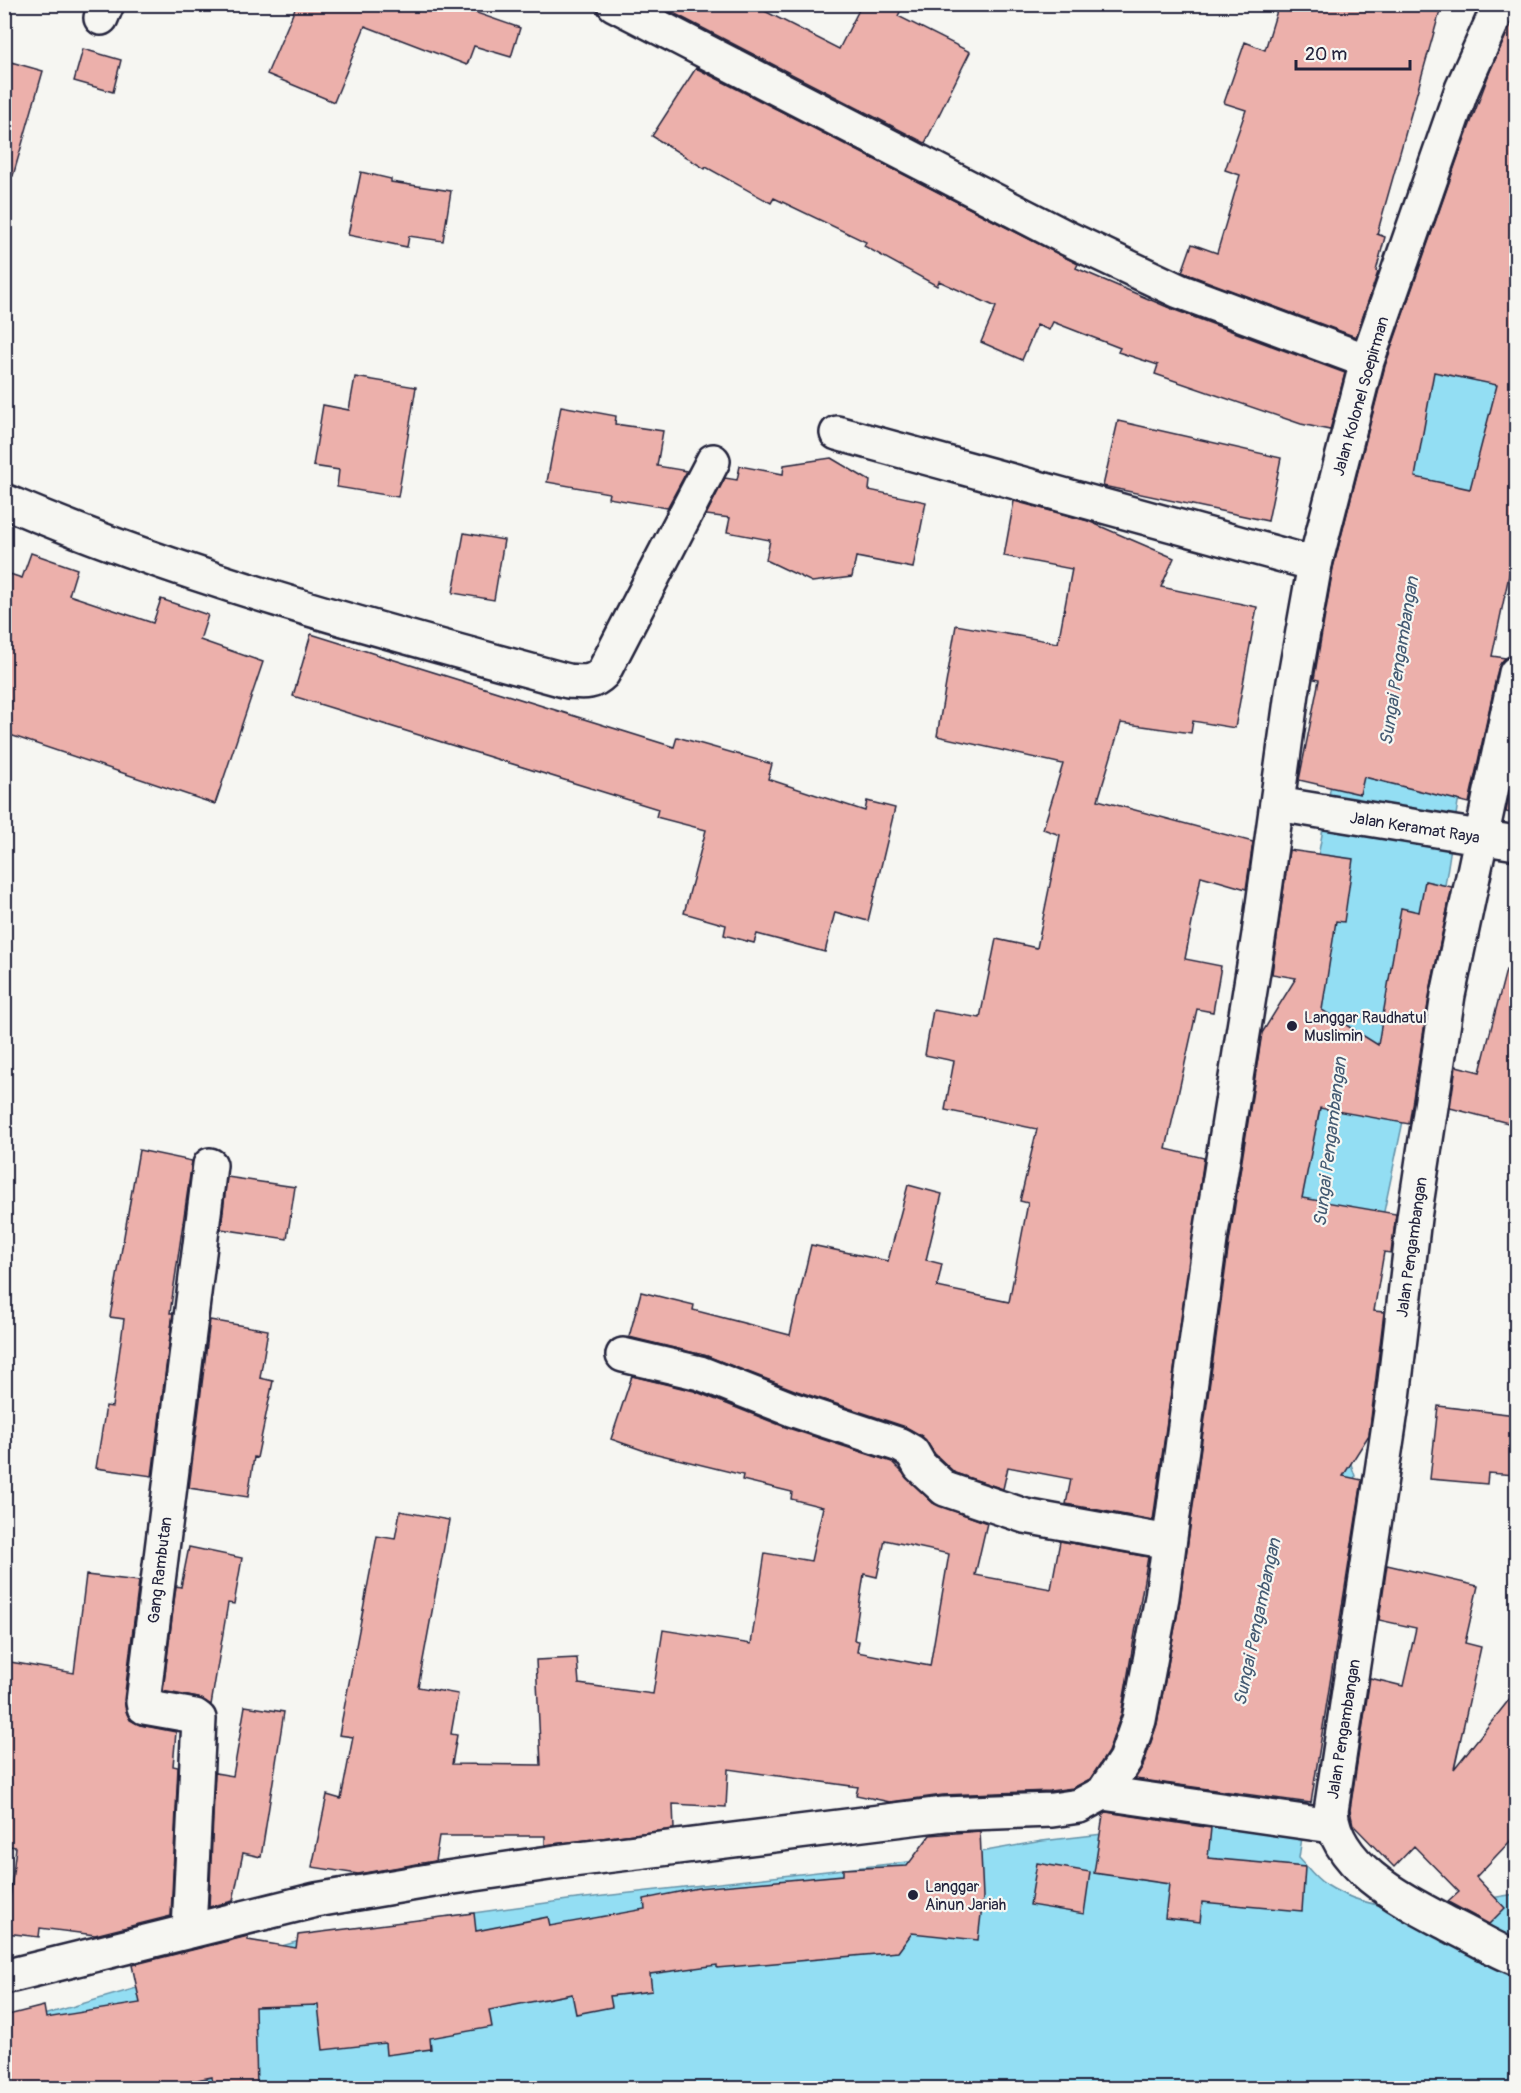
<svg xmlns="http://www.w3.org/2000/svg" width="1521" height="2093" viewBox="0 0 1521 2093" font-family="Pangolin,sans-serif">
<style>
.water{fill:#93def3;stroke:#6693a9;stroke-width:1.5}
.building{fill:#ecb0ab;stroke:#22223b;stroke-width:1.5;fill-rule:evenodd}
.lines{fill:none;stroke-linecap:round;stroke-linejoin:round}
.minor-casing{stroke:#22223b;stroke-width:38}
.tertiary-casing{stroke:#22223b;stroke-width:38}
.minor{stroke:#f6f6f2;stroke-width:33}
.tertiary{stroke:#f6f6f2;stroke-width:33}
.poi-dot{fill:#22223b;stroke:#f6f6f2;stroke-width:2}
.labels{text-anchor:middle;stroke-width:4.5;stroke-linejoin:round;paint-order:stroke}
.street-label{font-size:16px;fill:#22223b;stroke:#f6f6f2}
.poi-label{font-size:16px;fill:#22223b;stroke:#f6f6f2;text-anchor:start}
.water-label{font-size:18px;font-style:italic;fill:#445a72;stroke:#f6f6f2}
</style>
<rect width="100%" height="100%" fill="#f6f6f2"/>
<filter id="ink" filterUnits="userSpaceOnUse"><feTurbulence type="fractalNoise" baseFrequency=".0167" numOctaves="2"/><feDisplacementMap in="SourceGraphic" scale="12" xChannelSelector="R" yChannelSelector="G"/><feConvolveMatrix kernelMatrix="1 2 1 2 8 2 1 2 1" color-interpolation-filters="sRGB"/></filter>
<g filter="url(#ink)">
<path class="water" d="M 1516,84 L 1516,500 L 1459,796 L 1423,1026 L 1353,1359 L 1343,1440 L 1355,1476 L 1299,1858 C 1307,1866 1315,1878 1325,1884 C 1385,1923 1450,1904 1516,1894 L 1516,2088 L 5,2088 L 5,2026 L 327,1933 L 568,1900 L 952,1857 L 1042,1841 L 1129,1831 L 1164,1797 L 1206,1610 L 1294,990 L 1389,462 Z"/>
<path class="building" d="M 297,4 L 451,4 L 520,28 L 511,57 L 474,46 L 467,65 L 365,26 L 334,102 L 267,74 Z
M 656,4 L 751,4 L 839,49 L 862,4 L 904,4 L 898,16 L 970,52 L 925,143 Z
M 1279,4 L 1442,4 L 1377,234 L 1385,237 L 1376,271 L 1378,272 L 1356,337 L 1182,272 L 1192,244 L 1217,253 L 1240,175 L 1225,170 L 1246,110 L 1224,103 L 1245,42 L 1265,50 Z
M 1516,13 L 1516,542 L 1492,656 L 1506,658 L 1498,669 L 1469,803 L 1364,777 L 1360,794 L 1299,780 L 1319,680 L 1314,679 L 1333,568 L 1385,366 L 1459,154 L 1490,71 ZM 1434,372 L 1497,385 L 1470,489 L 1415,477 Z
M 83,49 L 121,60 L 113,92 L 74,81 Z
M 4,60 L 43,71 L 13,176 L 4,175 Z
M 696,68 L 1078,264 L 1076,268 L 1172,309 L 1345,373 L 1330,430 L 1301,424 L 1155,374 L 1158,365 L 1118,352 L 1120,348 L 1053,322 L 1049,330 L 1037,325 L 1022,360 L 981,342 L 996,307 L 939,281 L 937,286 L 864,246 L 866,242 L 774,198 L 771,203 L 706,167 L 705,169 L 652,136 Z
M 361,172 L 391,179 L 391,182 L 451,191 L 443,241 L 409,236 L 407,247 L 348,235 Z
M 355,377 L 416,387 L 398,497 L 337,487 L 339,470 L 313,466 L 323,405 L 349,410 Z
M 561,406 L 616,416 L 615,424 L 663,431 L 657,466 L 687,471 L 667,508 L 608,498 L 609,493 L 547,482 Z
M 1118,421 L 1281,458 L 1268,521 L 1103,486 Z
M 831,458 L 870,481 L 869,490 L 926,502 L 913,568 L 856,557 L 852,577 L 812,582 L 766,560 L 770,540 L 727,532 L 730,518 L 706,515 L 725,478 L 737,480 L 740,466 L 783,474 L 784,465 Z
M 1014,501 L 1088,521 L 1174,558 L 1161,587 L 1257,607 L 1235,728 L 1193,721 L 1191,733 L 1121,723 L 1098,800 L 1253,842 L 1246,889 L 1201,876 L 1185,959 L 1221,966 L 1213,1012 L 1197,1009 L 1166,1149 L 1204,1158 L 1153,1520 L 1066,1504 L 1071,1479 L 1008,1467 L 1003,1489 L 955,1473 L 935,1454 L 922,1436 L 906,1427 L 797,1391 L 707,1356 L 629,1337 L 641,1292 L 694,1305 L 693,1310 L 790,1335 L 811,1245 L 888,1261 L 908,1185 L 942,1194 L 926,1260 L 942,1264 L 937,1287 L 1009,1302 L 1028,1203 L 1020,1201 L 1037,1129 L 945,1110 L 954,1061 L 925,1055 L 933,1010 L 980,1018 L 996,939 L 1037,948 L 1060,835 L 1043,829 L 1063,764 L 937,736 L 956,625 L 1058,643 L 1072,569 L 1004,556 Z
M 464,533 L 504,540 L 494,600 L 453,593 Z
M 31,553 L 77,569 L 69,595 L 153,623 L 161,599 L 208,615 L 200,640 L 263,662 L 215,804 L 4,733 L 4,572 L 22,578 Z
M 311,634 L 674,747 L 677,737 L 772,764 L 768,779 L 865,811 L 867,801 L 895,808 L 868,921 L 835,912 L 825,952 L 757,934 L 754,943 L 724,935 L 726,925 L 684,913 L 706,830 L 656,817 L 658,809 L 293,696 Z
M 1516,761 L 1516,814 L 1506,812 Z
M 1289,850 L 1353,859 L 1344,922 L 1336,921 L 1322,1010 L 1378,1045 L 1401,908 L 1419,912 L 1425,881 L 1452,887 L 1430,991 L 1409,1124 L 1320,1108 L 1302,1198 L 1396,1214 L 1391,1253 L 1384,1252 L 1374,1311 L 1384,1312 L 1369,1435 L 1343,1476 L 1362,1480 L 1311,1803 L 1135,1779 L 1143,1766 L 1157,1724 L 1180,1600 L 1229,1243 L 1262,1033 L 1296,978 L 1272,974 Z
M 1506,970 L 1516,971 L 1516,1125 L 1450,1108 L 1456,1066 L 1480,1072 Z
M 139,1150 L 192,1161 L 170,1313 L 173,1313 L 152,1476 L 96,1468 L 106,1406 L 112,1407 L 124,1319 L 110,1317 Z
M 227,1177 L 295,1187 L 287,1239 L 221,1229 Z
M 210,1320 L 268,1330 L 260,1378 L 273,1381 L 257,1458 L 254,1457 L 248,1497 L 189,1488 Z
M 632,1376 L 694,1391 L 785,1427 L 892,1462 L 933,1503 L 987,1523 L 975,1575 L 1051,1589 L 1060,1541 L 1148,1557 L 1121,1715 L 1108,1752 L 1090,1779 L 1073,1788 L 1050,1791 L 943,1795 L 890,1802 L 856,1795 L 858,1787 L 728,1769 L 726,1807 L 673,1804 L 674,1829 L 545,1845 L 545,1836 L 439,1836 L 435,1861 L 358,1874 L 312,1867 L 327,1795 L 341,1799 L 353,1737 L 339,1735 L 377,1536 L 395,1539 L 400,1511 L 449,1520 L 418,1687 L 458,1694 L 451,1734 L 457,1735 L 452,1764 L 541,1765 L 536,1660 L 577,1658 L 579,1684 L 653,1694 L 663,1630 L 751,1644 L 765,1553 L 811,1561 L 823,1507 L 791,1499 L 792,1492 L 742,1480 L 743,1475 L 645,1451 L 611,1439 ZM 885,1540 L 949,1554 L 930,1666 L 857,1652 L 859,1641 L 854,1640 L 864,1574 L 877,1577 Z
M 1438,1406 L 1516,1415 L 1516,1475 L 1488,1473 L 1487,1484 L 1430,1479 Z
M 189,1547 L 242,1558 L 234,1604 L 228,1603 L 211,1705 L 198,1698 L 163,1691 L 176,1586 L 181,1587 Z
M 1387,1565 L 1478,1586 L 1465,1643 L 1481,1647 L 1454,1769 L 1516,1691 L 1516,1835 L 1476,1877 L 1505,1908 L 1489,1924 L 1448,1902 L 1459,1892 L 1414,1846 L 1394,1867 L 1353,1825 L 1350,1810 L 1370,1678 L 1403,1686 L 1416,1628 L 1379,1620 Z
M 86,1575 L 139,1581 L 124,1700 L 126,1711 L 130,1720 L 140,1725 L 176,1732 L 173,1766 L 178,1767 L 171,1916 L 95,1935 L 40,1928 L 39,1937 L 6,1933 L 16,1847 L 4,1845 L 4,1661 L 74,1673 Z
M 245,1706 L 284,1712 L 261,1857 L 243,1853 L 233,1901 L 209,1907 L 215,1773 L 233,1776 Z
M 1106,1812 L 1211,1828 L 1208,1858 L 1305,1867 L 1302,1911 L 1202,1902 L 1200,1922 L 1165,1918 L 1169,1884 L 1094,1873 L 1103,1815 Z
M 980,1831 L 983,1897 L 978,1940 L 912,1933 L 898,1952 L 717,1968 L 717,1965 L 650,1974 L 652,1991 L 610,1996 L 612,2007 L 576,2014 L 572,1994 L 489,2010 L 492,2027 L 430,2038 L 431,2049 L 386,2055 L 385,2043 L 323,2050 L 318,2005 L 255,2007 L 257,2088 L 213,2088 L 212,2077 L 156,2088 L 4,2088 L 4,2016 L 44,2006 L 46,2018 L 140,2003 L 132,1965 L 248,1936 L 248,1940 L 296,1948 L 298,1935 L 474,1913 L 476,1931 L 548,1917 L 550,1926 L 645,1909 L 644,1899 L 698,1888 L 843,1875 L 843,1869 L 907,1866 L 930,1835 Z
M 1037,1863 L 1090,1872 L 1084,1914 L 1030,1905 Z"/>
<g class="lines">
<g class="minor-casing">
<path id="minor" d="M 614,4 L 1069,239 L 1179,291 L 1367,361
M 101,18 L 107,4
M 837,433 L 1315,564 L 1367,361 L 1462,89 L 1500,4
M 4,501 C 186,579 378,630 568,681 C 584,682 592,684 603,673 L 713,461
M 1516,673 L 1448,995 L 1414,1218 L 1393,1398 L 1331,1811 C 1335,1869 1409,1903 1454,1927 C 1475,1937 1495,1950 1516,1958
M 1277,804 L 1516,843
M 623,1355 L 700,1373 L 791,1409 L 900,1445 L 912,1452 L 920,1466 L 945,1489 L 1025,1516 L 1169,1542
M 1103,1793 L 1332,1826
M 189,1931 L 199,1719 L 195,1716 L 144,1707 L 143,1702 L 210,1165"/>
</g>
<g class="tertiary-casing">
<path id="tertiary" d="M 4,1977 L 316,1900 L 440,1879 L 556,1862 L 944,1814 L 1052,1810 L 1079,1806 L 1103,1793 L 1125,1760 L 1139,1720 L 1162,1597 L 1210,1240 L 1259,934 L 1292,693 L 1315,564"/>
</g>
<use href="#minor" class="minor"/>
<use href="#tertiary" class="tertiary"/>
</g>
</g>
<g class="poi-dot">
<circle cx="1292" cy="1026" r="6"/>
<circle cx="913" cy="1895" r="6"/>
</g>
<g class="labels">
<g class="street-label">
<text transform="translate(1360 396) rotate(-74)" y="6">Jalan Kolonel Soepirman</text>
<text transform="translate(1415 827) rotate(9)" y="6">Jalan Keramat Raya</text>
<text transform="translate(1411 1247) rotate(-82)" y="6">Jalan Pengambangan</text>
<text transform="translate(159 1570) rotate(-83)" y="6">Gang Rambutan</text>
<text transform="translate(1343 1729) rotate(-81)" y="6">Jalan Pengambangan</text>
</g>
<g class="poi-label">
<text x="1304" y="1023">Langgar Raudhatul<tspan x="1304" dy="18">Muslimin</tspan></text>
<text x="925" y="1892">Langgar<tspan x="925" dy="18">Ainun Jariah</tspan></text>
</g>
<g class="water-label">
<text transform="translate(1399 661) rotate(-81)" y="6">Sungai Pengambangan</text>
<text transform="translate(1330 1142) rotate(-83)" y="6">Sungai Pengambangan</text>
<text transform="translate(1257 1622) rotate(-78)" y="6">Sungai Pengambangan</text>
</g>
</g>
<rect width="1521" height="2093" fill="none" stroke="#f6f6f2" stroke-width="24"/>
<rect x="12" y="12" width="1497" height="2069" fill="none" stroke="#22223b" stroke-width="2" filter="url(#ink)"/>
<path d="M1296 60v9h114v-9" fill="none" stroke="#22223b" stroke-width="3"/>
<text x="1305" y="60" font-size="18" fill="#22223b" stroke="#f6f6f2" stroke-width="4.5" paint-order="stroke">20 m</text>
</svg>
